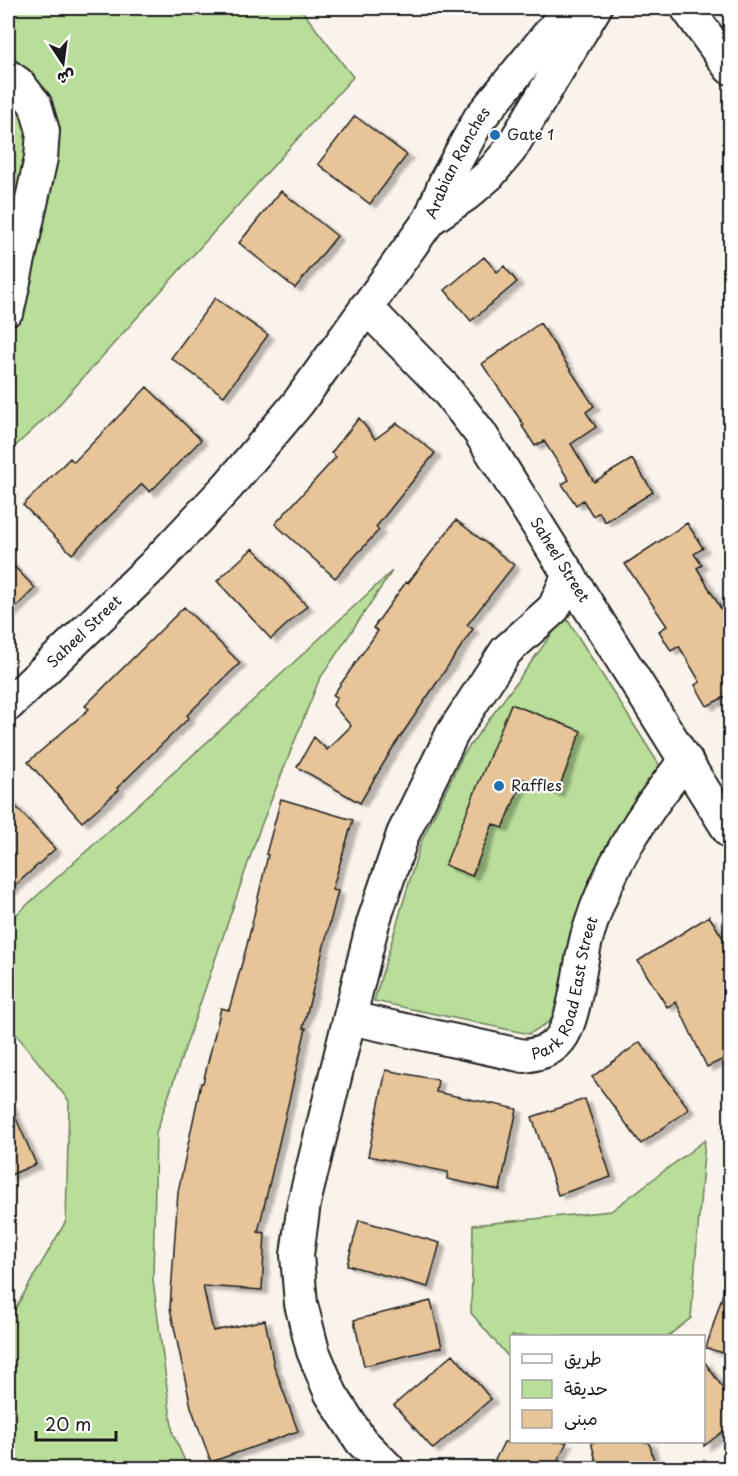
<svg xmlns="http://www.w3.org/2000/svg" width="738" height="1476" viewBox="0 0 738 1476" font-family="'Playpen Sans','Playpen Sans Arabic',sans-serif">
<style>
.green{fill:#b8de99;stroke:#6a7d5a;stroke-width:1.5}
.building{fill:#e7c599;stroke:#1c1c1c;stroke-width:1.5;filter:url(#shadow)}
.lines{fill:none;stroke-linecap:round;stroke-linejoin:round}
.minor-casing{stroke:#1c1c1c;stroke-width:36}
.minor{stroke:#fff;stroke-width:32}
.poi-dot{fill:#1f6fb2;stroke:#fff;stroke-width:2}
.labels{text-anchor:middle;stroke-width:4.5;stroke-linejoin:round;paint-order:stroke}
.poi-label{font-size:15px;fill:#1c1c1c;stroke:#fff;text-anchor:start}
.street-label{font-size:15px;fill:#1c1c1c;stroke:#fff}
</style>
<defs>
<filter id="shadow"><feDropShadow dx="6" dy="4" stdDeviation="1.5" flood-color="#0004"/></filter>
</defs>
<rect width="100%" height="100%" fill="#faf3eb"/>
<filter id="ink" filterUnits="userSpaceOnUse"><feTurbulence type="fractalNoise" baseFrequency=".0167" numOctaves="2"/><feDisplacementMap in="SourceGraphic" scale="12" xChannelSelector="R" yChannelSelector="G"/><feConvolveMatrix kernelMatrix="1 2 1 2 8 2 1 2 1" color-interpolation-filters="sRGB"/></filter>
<g filter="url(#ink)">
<path class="green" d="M 8,8 L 300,8 L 353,77 L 56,408 L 8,453 Z
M 392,571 L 319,680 L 259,831 L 156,1133 L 153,1280 L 173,1434 L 188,1468 L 8,1468 L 8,1321 L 66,1221 L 69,1101 L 8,1024 L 8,922 L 248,705 Z
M 565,616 L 667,777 L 561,1015 L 529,1034 L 374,1001 L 421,842 L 463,755 Z
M 705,1140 L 691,1318 L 668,1336 L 512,1336 L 511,1360 L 471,1313 L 473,1225 L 611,1211 Z"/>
<path class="building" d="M 355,116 L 407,155 L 370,204 L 318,164 Z
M 281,191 L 337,236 L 295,288 L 239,243 Z
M 484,257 L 497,272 L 504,266 L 517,282 L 471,321 L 445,290 Z
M 215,298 L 268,335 L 224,396 L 171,358 Z
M 540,323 L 594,406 L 586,412 L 596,427 L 571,444 L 594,482 L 632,459 L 653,492 L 605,522 L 599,512 L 593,516 L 583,500 L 576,505 L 562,484 L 569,480 L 544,441 L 535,446 L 522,426 L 524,425 L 482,364 Z
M 147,387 L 201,440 L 150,492 L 142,484 L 72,554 L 23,505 L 70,458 L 74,462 Z
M 359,418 L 375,439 L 397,423 L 435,453 L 376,527 L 379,530 L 335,578 L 275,524 L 336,457 L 331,453 Z
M 456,520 L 514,565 L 467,625 L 473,629 L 392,749 L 360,803 L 297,767 L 314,737 L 327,750 L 351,726 L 333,705 L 337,697 L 333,695 L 378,631 L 373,628 L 406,582 L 408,583 Z
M 687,523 L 703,548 L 694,554 L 702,565 L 697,568 L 730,624 L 730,694 L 707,706 L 695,685 L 700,682 L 679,646 L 671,651 L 659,631 L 667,626 L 625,564 Z
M 253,548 L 307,606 L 271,639 L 217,581 Z
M 8,560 L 35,588 L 8,615 Z
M 184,607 L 240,663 L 187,715 L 189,718 L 117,788 L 119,790 L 82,822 L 28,762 L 89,709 L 85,706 Z
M 511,704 L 581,731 L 557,793 L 523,779 L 503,828 L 493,824 L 472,876 L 445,865 Z
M 8,798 L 55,849 L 8,892 Z
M 281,799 L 353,820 L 332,890 L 338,891 L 303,1028 L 306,1028 L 258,1232 L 265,1233 L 262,1290 L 203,1286 L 213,1331 L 265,1320 L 274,1366 L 298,1431 L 211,1462 L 191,1407 L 170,1308 L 178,1192 L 201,1083 L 203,1083 L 221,1008 L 229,1010 L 247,945 L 268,855 L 266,854 Z
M 709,916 L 730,949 L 730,1056 L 707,1067 L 676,1002 L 667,1007 L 638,961 Z
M 640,1042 L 689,1109 L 641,1144 L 592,1077 Z
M 386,1070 L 438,1080 L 436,1092 L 517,1109 L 500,1190 L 447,1179 L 448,1172 L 368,1156 Z
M 585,1099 L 611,1177 L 558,1195 L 532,1117 Z
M 8,1100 L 36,1164 L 8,1176 Z
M 359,1220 L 440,1243 L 428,1287 L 347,1265 Z
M 726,1284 L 730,1285 L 730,1355 L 706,1348 Z
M 431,1301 L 442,1347 L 364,1366 L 354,1320 Z
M 453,1354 L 491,1399 L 433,1449 L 394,1405 Z
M 704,1361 L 730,1398 L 730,1426 L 704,1446 Z
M 504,1442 L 567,1442 L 554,1468 L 491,1468 Z
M 591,1442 L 649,1442 L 656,1468 L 598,1468 Z"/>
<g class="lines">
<g class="minor-casing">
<g id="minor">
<path d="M 687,8 L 730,68"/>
<path d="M 8,76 L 18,83 L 35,104 L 43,131 L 41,158 L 8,309"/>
<path d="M 430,219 L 467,194 L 489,175 L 510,150 L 595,8"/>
<path id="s1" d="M 366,307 L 445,388 L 480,433 L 730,832"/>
<path id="s2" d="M 8,705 L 153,566 L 228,486 L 298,403 L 430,219 L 446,180 L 479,119 L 570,8"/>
<path id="s3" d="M 350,1018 L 524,1056 C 540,1054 554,1050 563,1035 C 577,1010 579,962 588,933 C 608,867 643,812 686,760"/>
<path d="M 388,1468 L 361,1441 L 331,1394 L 313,1351 L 301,1304 L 297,1255 L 304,1203 L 373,923 L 403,834 L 452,734 L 506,651 L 554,608 L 569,574"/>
</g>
</g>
<use href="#minor" class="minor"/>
</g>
</g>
<g class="poi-dot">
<circle cx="495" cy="135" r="6"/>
<circle cx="499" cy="786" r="6"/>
</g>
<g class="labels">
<g class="poi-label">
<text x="507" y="140">Gate 1</text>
<text x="511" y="791">Raffles</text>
</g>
<g class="street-label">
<text dy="5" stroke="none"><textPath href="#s2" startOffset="708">Arabian Ranches</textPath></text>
<text dy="5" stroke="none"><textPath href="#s1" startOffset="320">Saheel Street</textPath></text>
<text dy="5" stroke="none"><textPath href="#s2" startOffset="106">Saheel Street</textPath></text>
<text dy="5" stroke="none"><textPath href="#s3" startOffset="266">Park Road East Street</textPath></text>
</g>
</g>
<rect width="738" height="1476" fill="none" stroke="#fff" stroke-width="30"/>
<rect x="15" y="15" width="708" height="1446" fill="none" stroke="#1c1c1c" stroke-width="2" filter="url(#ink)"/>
<rect x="510" y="1335" width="195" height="108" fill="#ffffff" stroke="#a4a4a4" stroke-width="1.5"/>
<rect x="522" y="1354" width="30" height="9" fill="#ffffff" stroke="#a4a4a4" stroke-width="1.5"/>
<text x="564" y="1365" font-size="18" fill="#1c1c1c">طريق</text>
<rect x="522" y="1380" width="30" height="18" fill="#b8de99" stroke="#a4a4a4" stroke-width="1.5"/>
<text x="564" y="1395" font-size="18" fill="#1c1c1c">حديقة</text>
<rect x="522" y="1410" width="30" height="18" fill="#e7c599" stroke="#a4a4a4" stroke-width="1.5"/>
<text x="564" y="1425" font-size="18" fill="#1c1c1c">مبنى</text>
<g transform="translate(63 63) rotate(167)" stroke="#ffffff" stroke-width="4.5" paint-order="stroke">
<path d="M0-4.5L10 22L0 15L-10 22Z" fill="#1c1c1c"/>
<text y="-9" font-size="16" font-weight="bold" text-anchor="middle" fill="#1c1c1c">ش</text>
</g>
<path d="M36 1431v9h80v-9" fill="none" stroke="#1c1c1c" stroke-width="3"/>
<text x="45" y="1431" font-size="18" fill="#1c1c1c" stroke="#ffffff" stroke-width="4.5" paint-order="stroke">20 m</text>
</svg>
